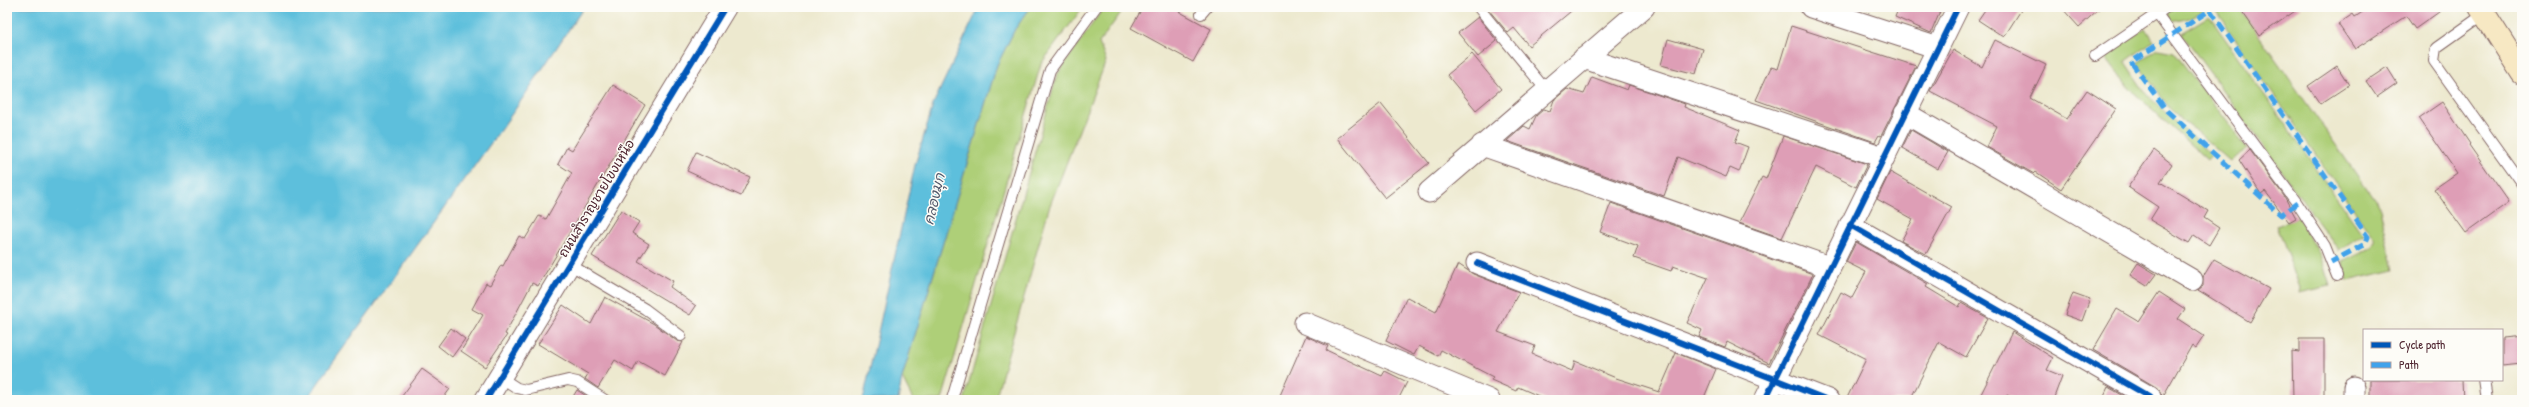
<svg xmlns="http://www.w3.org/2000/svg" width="2529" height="407" viewBox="0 0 2529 407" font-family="'Patrick Hand','Playpen Sans Thai',sans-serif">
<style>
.green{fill:#aecf78;stroke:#7c7752}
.water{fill:#5dbfdc;stroke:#546f84}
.building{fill:#de9eb6}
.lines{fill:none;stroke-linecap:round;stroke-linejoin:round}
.service-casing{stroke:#836664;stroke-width:12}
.minor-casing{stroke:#836664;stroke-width:23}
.tertiary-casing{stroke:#836664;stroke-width:24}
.secondary-casing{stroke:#836664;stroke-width:24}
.service{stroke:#fff;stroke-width:10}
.minor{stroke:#fff;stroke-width:21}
.tertiary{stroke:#fff;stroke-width:22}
.secondary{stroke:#f7e8c3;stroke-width:22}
.quiet{stroke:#40a2eb;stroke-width:5;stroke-dasharray:10 5;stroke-linecap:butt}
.cycleway-casing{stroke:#fdfcf7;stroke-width:8}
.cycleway{stroke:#0057b8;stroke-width:6}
.labels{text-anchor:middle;stroke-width:3;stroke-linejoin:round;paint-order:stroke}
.street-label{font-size:13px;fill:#4a1f2b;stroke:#fdfcf7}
.water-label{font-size:14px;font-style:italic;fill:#515769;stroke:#fdfcf7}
</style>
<rect width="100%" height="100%" fill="#fdfcf7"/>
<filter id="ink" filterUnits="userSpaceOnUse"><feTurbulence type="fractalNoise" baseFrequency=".025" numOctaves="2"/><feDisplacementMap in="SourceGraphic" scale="8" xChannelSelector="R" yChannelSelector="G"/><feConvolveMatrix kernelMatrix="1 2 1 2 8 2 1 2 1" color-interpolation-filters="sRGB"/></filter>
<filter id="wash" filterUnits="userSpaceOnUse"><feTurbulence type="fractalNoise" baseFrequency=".012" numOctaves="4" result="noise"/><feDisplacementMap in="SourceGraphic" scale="16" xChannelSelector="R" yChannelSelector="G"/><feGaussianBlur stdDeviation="0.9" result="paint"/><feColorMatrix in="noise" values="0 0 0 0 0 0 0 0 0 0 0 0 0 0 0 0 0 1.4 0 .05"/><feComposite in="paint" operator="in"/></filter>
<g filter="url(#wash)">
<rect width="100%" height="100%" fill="#ede9cf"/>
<path class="green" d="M 1031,7 L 1083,7 L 1041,64 L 942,400 L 913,400 L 902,378 L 997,65 L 1015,29 Z
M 1104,7 L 1125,7 L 1099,43 L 1106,61 L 1049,208 L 995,400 L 964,400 L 1057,75 Z
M 2176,7 L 2209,7 L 2190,18 L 2172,22 L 2167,13 Z
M 2213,7 L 2239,7 L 2380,208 L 2394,270 L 2348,281 L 2342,261 L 2372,247 L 2375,240 Z
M 2209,16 L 2363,235 L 2339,251 L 2181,33 Z
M 2145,28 L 2153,41 L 2125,62 L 2146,94 L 2211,155 L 2207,160 L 2130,89 L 2105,56 Z
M 2158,49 L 2174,52 L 2248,149 L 2230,161 L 2170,109 L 2137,63 Z
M 2298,217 L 2320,255 L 2330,286 L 2299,293 L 2300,288 L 2277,226 Z"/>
<path class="water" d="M 7,7 L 584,7 L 514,111 L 306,400 L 7,400 Z
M 979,7 L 1031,7 L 1015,29 L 997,65 L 902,378 L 898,400 L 863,400 L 915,165 L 934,102 Z"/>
<g id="blocks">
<path class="building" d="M 1143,7 L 1171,7 L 1211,29 L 1193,62 L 1131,28 Z
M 1491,7 L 1576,7 L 1529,46 L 1514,28 L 1508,33 L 1488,9 Z
M 1899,7 L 1942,7 L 1931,33 L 1895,17 Z
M 1987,7 L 2023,7 L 2004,37 L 1978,20 Z
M 2061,7 L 2101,7 L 2079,27 Z
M 2239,7 L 2301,7 L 2259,36 Z
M 2370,7 L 2446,7 L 2415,29 L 2406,16 L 2355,49 L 2338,24 L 2353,14 L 2355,17 Z
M 1478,17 L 1497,41 L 1478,57 L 1458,33 Z
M 1791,26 L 1916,66 L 1881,136 L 1879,135 L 1875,142 L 1756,100 L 1771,67 L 1778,69 Z
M 1668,39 L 1703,49 L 1696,74 L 1661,65 Z
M 1995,40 L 2046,65 L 2030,98 L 2067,119 L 2087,90 L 2116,109 L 2061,189 L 2036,172 L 2034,174 L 1987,147 L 1997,126 L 1930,91 L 1953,50 L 1982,67 Z
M 1472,54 L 1501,89 L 1476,110 L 1447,75 Z
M 2337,66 L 2349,85 L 2320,104 L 2308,86 Z
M 2387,67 L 2397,83 L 2377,97 L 2366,81 Z
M 1592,77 L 1627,90 L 1629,85 L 1685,104 L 1684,107 L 1740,130 L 1735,142 L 1748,147 L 1739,172 L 1730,168 L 1726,177 L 1678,157 L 1664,196 L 1507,141 L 1524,126 L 1530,129 L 1536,116 L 1544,109 L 1550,111 L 1554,100 L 1567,89 L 1584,94 Z
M 613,85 L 645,105 L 538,286 L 532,283 L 505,334 L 507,335 L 485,367 L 461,351 L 483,315 L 472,309 L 486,283 L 490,285 L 501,265 L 503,266 L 519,236 L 525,239 L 539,216 L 546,219 L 572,173 L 558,164 L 567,147 L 572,150 Z
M 2442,102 L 2470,144 L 2469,145 L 2509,202 L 2466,233 L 2434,189 L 2457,173 L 2419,118 Z
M 1381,103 L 1429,163 L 1385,198 L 1337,138 Z
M 1911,130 L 1948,152 L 1938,169 L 1902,148 Z
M 1783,136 L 1867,164 L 1856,187 L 1816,167 L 1782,238 L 1739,223 L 1762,177 L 1766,179 Z
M 2154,150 L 2172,164 L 2160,182 L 2208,211 L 2204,218 L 2219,228 L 2209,245 L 2194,235 L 2189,243 L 2150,220 L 2158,207 L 2128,187 Z
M 2250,150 L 2284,196 L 2296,218 L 2289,222 L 2265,191 L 2261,194 L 2239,160 Z
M 696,152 L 750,177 L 741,196 L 687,171 Z
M 1890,172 L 1952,207 L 1926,254 L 1901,241 L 1913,219 L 1877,199 Z
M 1611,203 L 1813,274 L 1769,363 L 1727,342 L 1725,347 L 1699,337 L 1702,330 L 1687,323 L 1708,278 L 1673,266 L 1671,271 L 1634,258 L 1638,246 L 1600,232 Z
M 621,210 L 639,222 L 632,233 L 649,244 L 638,261 L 673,281 L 670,287 L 696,306 L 690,315 L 592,256 Z
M 1856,242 L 1928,284 L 1926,287 L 1959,307 L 1961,303 L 1988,318 L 1966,357 L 1939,342 L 1910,400 L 1846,400 L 1866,359 L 1819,335 L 1841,292 L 1852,298 L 1866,272 L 1846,262 Z
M 2214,259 L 2269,289 L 2250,322 L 2198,290 L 2203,286 L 2203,277 Z
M 2138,263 L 2156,274 L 2147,286 L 2130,275 Z
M 1458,264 L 1473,274 L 1519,292 L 1498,332 L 1535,346 L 1532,354 L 1572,371 L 1575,361 L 1616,378 L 1659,392 L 1676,353 L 1716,369 L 1703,400 L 1548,400 L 1518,387 L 1516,391 L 1491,380 L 1493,377 L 1441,350 L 1438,356 L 1419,346 L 1414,355 L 1386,341 L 1407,297 L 1436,312 Z
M 2159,292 L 2185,309 L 2178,319 L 2204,336 L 2196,348 L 2192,345 L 2162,398 L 2161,391 L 2156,387 L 2093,350 L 2117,309 L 2139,322 Z
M 2073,293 L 2090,299 L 2082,321 L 2065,315 Z
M 605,297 L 654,324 L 677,341 L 683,342 L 665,376 L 638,361 L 633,371 L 615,360 L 598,388 L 585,379 L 588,374 L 538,344 L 563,305 L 591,324 Z
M 451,328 L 465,339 L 452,357 L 438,346 Z
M 2012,332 L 2053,358 L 2047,370 L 2062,376 L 2053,400 L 2017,400 L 2007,395 L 2005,400 L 1978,400 Z
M 1306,336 L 1328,346 L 1326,350 L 1382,376 L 1385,371 L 1407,382 L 1398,400 L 1278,400 Z
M 2522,336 L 2522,364 L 2502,366 L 2502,338 Z
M 2299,339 L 2324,339 L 2324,400 L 2293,400 L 2292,351 L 2299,352 Z
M 422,369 L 450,389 L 442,400 L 399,400 Z
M 2370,380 L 2462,380 L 2463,400 L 2370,400 Z
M 2108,387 L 2131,400 L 2102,400 Z
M 577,390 L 591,399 L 591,400 L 571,400 Z"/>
</g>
</g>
<g filter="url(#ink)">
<use href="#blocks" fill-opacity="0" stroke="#836664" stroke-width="1"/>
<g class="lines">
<g class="service-casing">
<path id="service" d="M 1478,7 L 1546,90
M 1201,14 L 1207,7
M 2157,14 L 2297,203 L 2325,246 L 2337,276
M 2484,14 L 2436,48 L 2434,61 L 2522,184
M 2095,56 L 2167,7
M 569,264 L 645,309 L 681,336
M 500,377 L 517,388 L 526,390 L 568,380 L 577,382 L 605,400
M 2484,380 L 2487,400
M 952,399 L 1050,70 L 1096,7"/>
</g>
<g class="minor-casing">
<path id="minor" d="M 1811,7 L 1938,48
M 1584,58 L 1883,157
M 1905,113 L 2192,280
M 1482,145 L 1829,267
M 1429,192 L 1644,7
M 1850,225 L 2150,397
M 1477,263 L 1828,400
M 1305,323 L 1489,400
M 2354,387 L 2354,400
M 1765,400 L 1958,7"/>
</g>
<g class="tertiary-casing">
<path id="tertiary" d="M 486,400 L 725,7"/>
</g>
<g class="secondary-casing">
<path id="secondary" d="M 2480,7 L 2522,73"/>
</g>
<use href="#service" class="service"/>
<use href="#minor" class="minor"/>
<use href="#tertiary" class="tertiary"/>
<use href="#secondary" class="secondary"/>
<path class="quiet" d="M 2297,203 L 2281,215 L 2167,111 L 2131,62 L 2210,10 L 2368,237 L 2365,244 L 2331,262"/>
<g class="cycleway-casing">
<path id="cycleway" d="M 1850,225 L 2150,397
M 1477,263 L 1828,400
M 486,400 L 725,7
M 1765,400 L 1958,7"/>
</g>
<use href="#cycleway" class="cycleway"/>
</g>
</g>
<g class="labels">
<g class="street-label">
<text transform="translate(596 198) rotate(-59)" y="5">ถนนสำราญชายโขงเหนือ</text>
</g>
<g class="water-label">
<text transform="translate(934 199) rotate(-77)" y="5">คลองมุก</text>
</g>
</g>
<rect width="2529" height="407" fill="none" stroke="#fdfcf7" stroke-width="24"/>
<rect x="2363" y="329" width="140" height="52" fill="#fdfcf7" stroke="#b5a4a5"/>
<rect x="2371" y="342" width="20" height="6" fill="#0057b8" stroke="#b5a4a5"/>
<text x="2399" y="349" font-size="12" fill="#4a1f2b">Cycle path</text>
<rect x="2371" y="362" width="20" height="6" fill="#40a2eb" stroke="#b5a4a5"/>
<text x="2399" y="369" font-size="12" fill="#4a1f2b">Path</text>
</svg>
